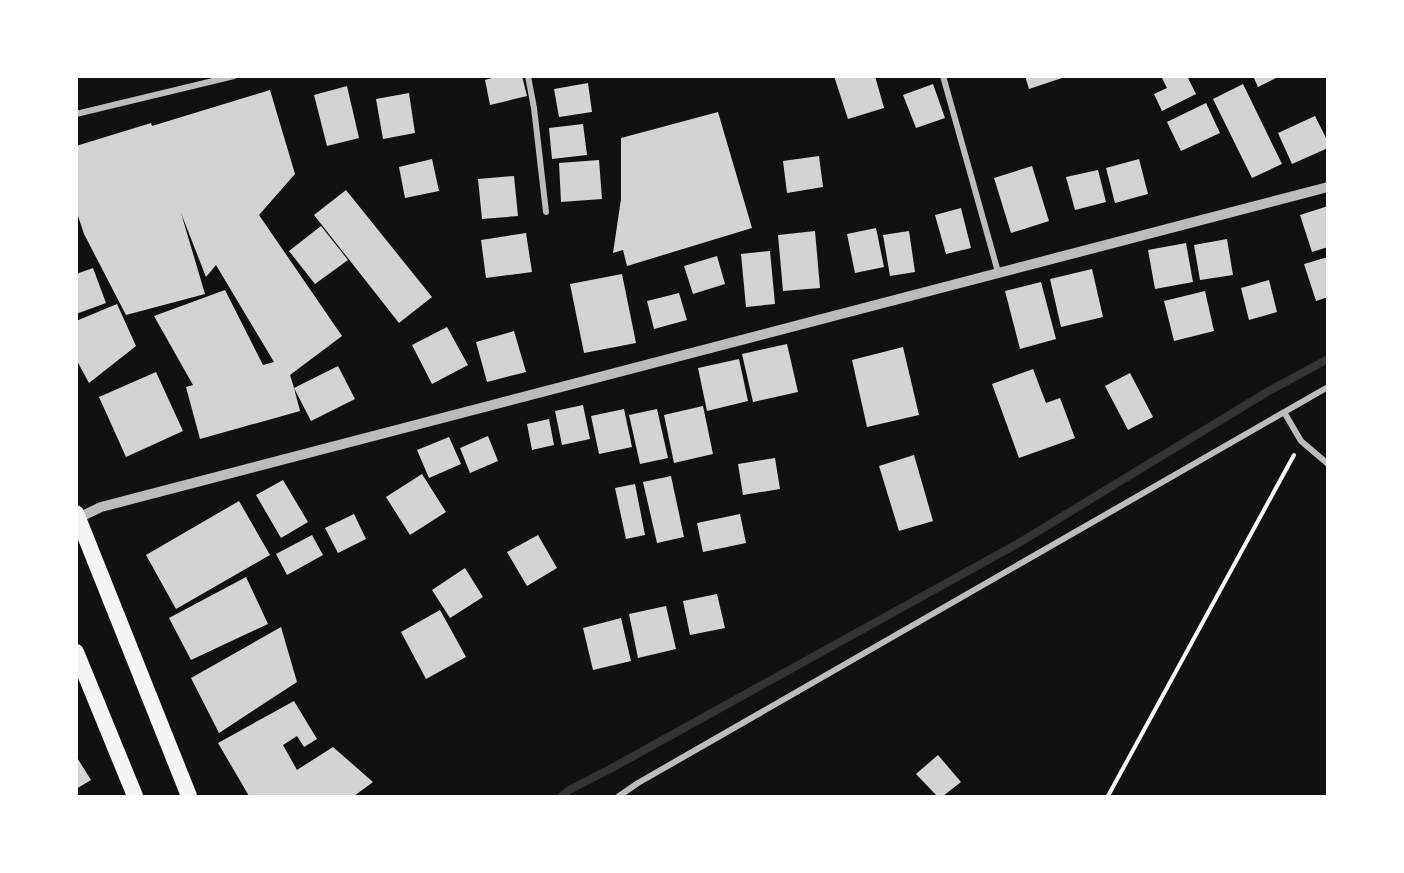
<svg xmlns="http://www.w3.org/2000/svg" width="1404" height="873" viewBox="0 0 1404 873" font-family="Karla,sans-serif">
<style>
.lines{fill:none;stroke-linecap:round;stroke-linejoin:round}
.stream{stroke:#333;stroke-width:8}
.building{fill:#d3d3d3}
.path{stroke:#f5f5f5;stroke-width:4}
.minor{stroke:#bcbcbc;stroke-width:6}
.tertiary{stroke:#bcbcbc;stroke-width:10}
.trunk{stroke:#f5f5f5;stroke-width:16}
</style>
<rect width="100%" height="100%" fill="#111"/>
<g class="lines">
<path class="stream" d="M 562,796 L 569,790 L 612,768 L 1017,544 L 1267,392 L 1328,359"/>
</g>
<path class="building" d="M 498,76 L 522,76 L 527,96 L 490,105 L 485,80 Z
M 834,76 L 875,76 L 884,108 L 848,119 Z
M 1025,76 L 1064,76 L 1065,77 L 1029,89 Z
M 1161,76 L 1187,76 L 1196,94 L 1162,111 L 1154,94 L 1167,88 Z
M 1253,76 L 1280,76 L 1258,87 Z
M 588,83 L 592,112 L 559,117 L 554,89 Z
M 933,84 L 945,118 L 916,128 L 903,95 Z
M 1243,84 L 1282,164 L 1252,178 L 1213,99 Z
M 347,86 L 359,138 L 327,146 L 314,95 Z
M 270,90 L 295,174 L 259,215 L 342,336 L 290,375 L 294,388 L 338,366 L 355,399 L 311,421 L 294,388 L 300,411 L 200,439 L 186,387 L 193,385 L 154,316 L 225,290 L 263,365 L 274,362 L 216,265 L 206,277 L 181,213 L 205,294 L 126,315 L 84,234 L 76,210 L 76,146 L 151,123 L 152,126 Z
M 409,93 L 415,133 L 383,139 L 376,99 Z
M 1206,103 L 1220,133 L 1181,151 L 1167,122 Z
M 718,112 L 752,228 L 627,266 L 623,250 L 613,253 L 621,199 L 621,138 Z
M 1315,116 L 1328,142 L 1328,148 L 1292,164 L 1278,133 Z
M 583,124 L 587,155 L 552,159 L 549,128 Z
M 819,156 L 823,187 L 787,193 L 783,161 Z
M 432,159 L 439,191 L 405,198 L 399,167 Z
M 1139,159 L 1148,194 L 1115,203 L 1106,168 Z
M 599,160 L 602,199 L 561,202 L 559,163 Z
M 1032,166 L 1049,221 L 1011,233 L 994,178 Z
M 1098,170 L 1106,202 L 1075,210 L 1066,177 Z
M 514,176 L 518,216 L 482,219 L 478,179 Z
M 346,190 L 432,297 L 399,323 L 314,215 Z
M 1328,206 L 1328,247 L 1312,252 L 1300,215 Z
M 961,208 L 971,248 L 946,254 L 935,215 Z
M 321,226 L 348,260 L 315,284 L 289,251 Z
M 876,228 L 884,267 L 855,273 L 847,234 Z
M 815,231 L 820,288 L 783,291 L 778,235 Z
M 909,231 L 915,272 L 890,276 L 883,235 Z
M 526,233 L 532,272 L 486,278 L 481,240 Z
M 1227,239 L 1233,275 L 1200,280 L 1194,245 Z
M 1186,243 L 1193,282 L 1155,289 L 1148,250 Z
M 770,251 L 775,304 L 746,307 L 741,254 Z
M 717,256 L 725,284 L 693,294 L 684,266 Z
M 1328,257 L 1328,297 L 1316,301 L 1304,264 Z
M 93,268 L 106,303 L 76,314 L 76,274 Z
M 1092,269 L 1103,317 L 1061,327 L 1050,279 Z
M 622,274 L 636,343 L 584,353 L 570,284 Z
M 1269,280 L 1277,312 L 1249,320 L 1241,288 Z
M 1041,282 L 1056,339 L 1020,349 L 1005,291 Z
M 1205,291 L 1214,331 L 1174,341 L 1164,301 Z
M 679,293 L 687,320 L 654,329 L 647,301 Z
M 117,304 L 136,346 L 89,383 L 76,359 L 76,321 Z
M 447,327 L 468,365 L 432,384 L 412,345 Z
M 514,331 L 526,372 L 487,382 L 476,342 Z
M 787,344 L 798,392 L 753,402 L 742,354 Z
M 903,347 L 919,415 L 867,427 L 852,360 Z
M 739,359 L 748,401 L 707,411 L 698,368 Z
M 1033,369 L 1046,403 L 1060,398 L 1075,438 L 1019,458 L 992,384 Z
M 156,372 L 183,431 L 126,457 L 99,397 Z
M 1130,373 L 1153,417 L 1128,430 L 1105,386 Z
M 583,405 L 590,439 L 562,445 L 555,411 Z
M 703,406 L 713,454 L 674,463 L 664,415 Z
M 624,409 L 632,447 L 599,454 L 591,416 Z
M 657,409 L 668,458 L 640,464 L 629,415 Z
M 549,419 L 554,445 L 532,450 L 527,424 Z
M 488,436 L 498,461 L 470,473 L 460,448 Z
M 449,437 L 461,464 L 429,478 L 417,450 Z
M 914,455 L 933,521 L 899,531 L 879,466 Z
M 775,458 L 780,489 L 743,495 L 738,464 Z
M 422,474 L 446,512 L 410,535 L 386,497 Z
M 671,476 L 684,537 L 657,543 L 643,482 Z
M 283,480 L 308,522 L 281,538 L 256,495 Z
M 635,484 L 645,535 L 626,539 L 615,488 Z
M 239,501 L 270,555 L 176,609 L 146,555 Z
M 354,514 L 366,539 L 338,553 L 325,528 Z
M 740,514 L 746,543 L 703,552 L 697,523 Z
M 312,535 L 323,555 L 287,575 L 276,554 Z
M 538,535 L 557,568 L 527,586 L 507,552 Z
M 465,568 L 483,597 L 450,618 L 432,590 Z
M 246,577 L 268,624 L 191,660 L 169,618 Z
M 717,594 L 725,628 L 690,635 L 683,601 Z
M 666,606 L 676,649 L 638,658 L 629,614 Z
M 440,610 L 466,657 L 426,679 L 401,632 Z
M 621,618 L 631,661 L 593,670 L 583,628 Z
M 281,627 L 297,682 L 219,733 L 191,678 Z
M 294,701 L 317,739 L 304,747 L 297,736 L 283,745 L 297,770 L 333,747 L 373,782 L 354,796 L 249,796 L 218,743 Z
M 938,755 L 961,782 L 943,796 L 937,796 L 916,774 Z
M 76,756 L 91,780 L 76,789 Z"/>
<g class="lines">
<path class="path" d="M 1108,796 L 1294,455"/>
<path class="minor" d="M 528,76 L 534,108 L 546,212
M 943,76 L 998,272
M 76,114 L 234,76
M 1284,412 L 1301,441 L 1328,464
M 619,796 L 638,783 L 1328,387"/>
<path class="tertiary" d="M 78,518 L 101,507 L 1328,187"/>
<path class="trunk" d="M 76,513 L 189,796
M 76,652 L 135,796"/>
</g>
<rect width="1404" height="873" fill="none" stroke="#ffffff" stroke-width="156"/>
</svg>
